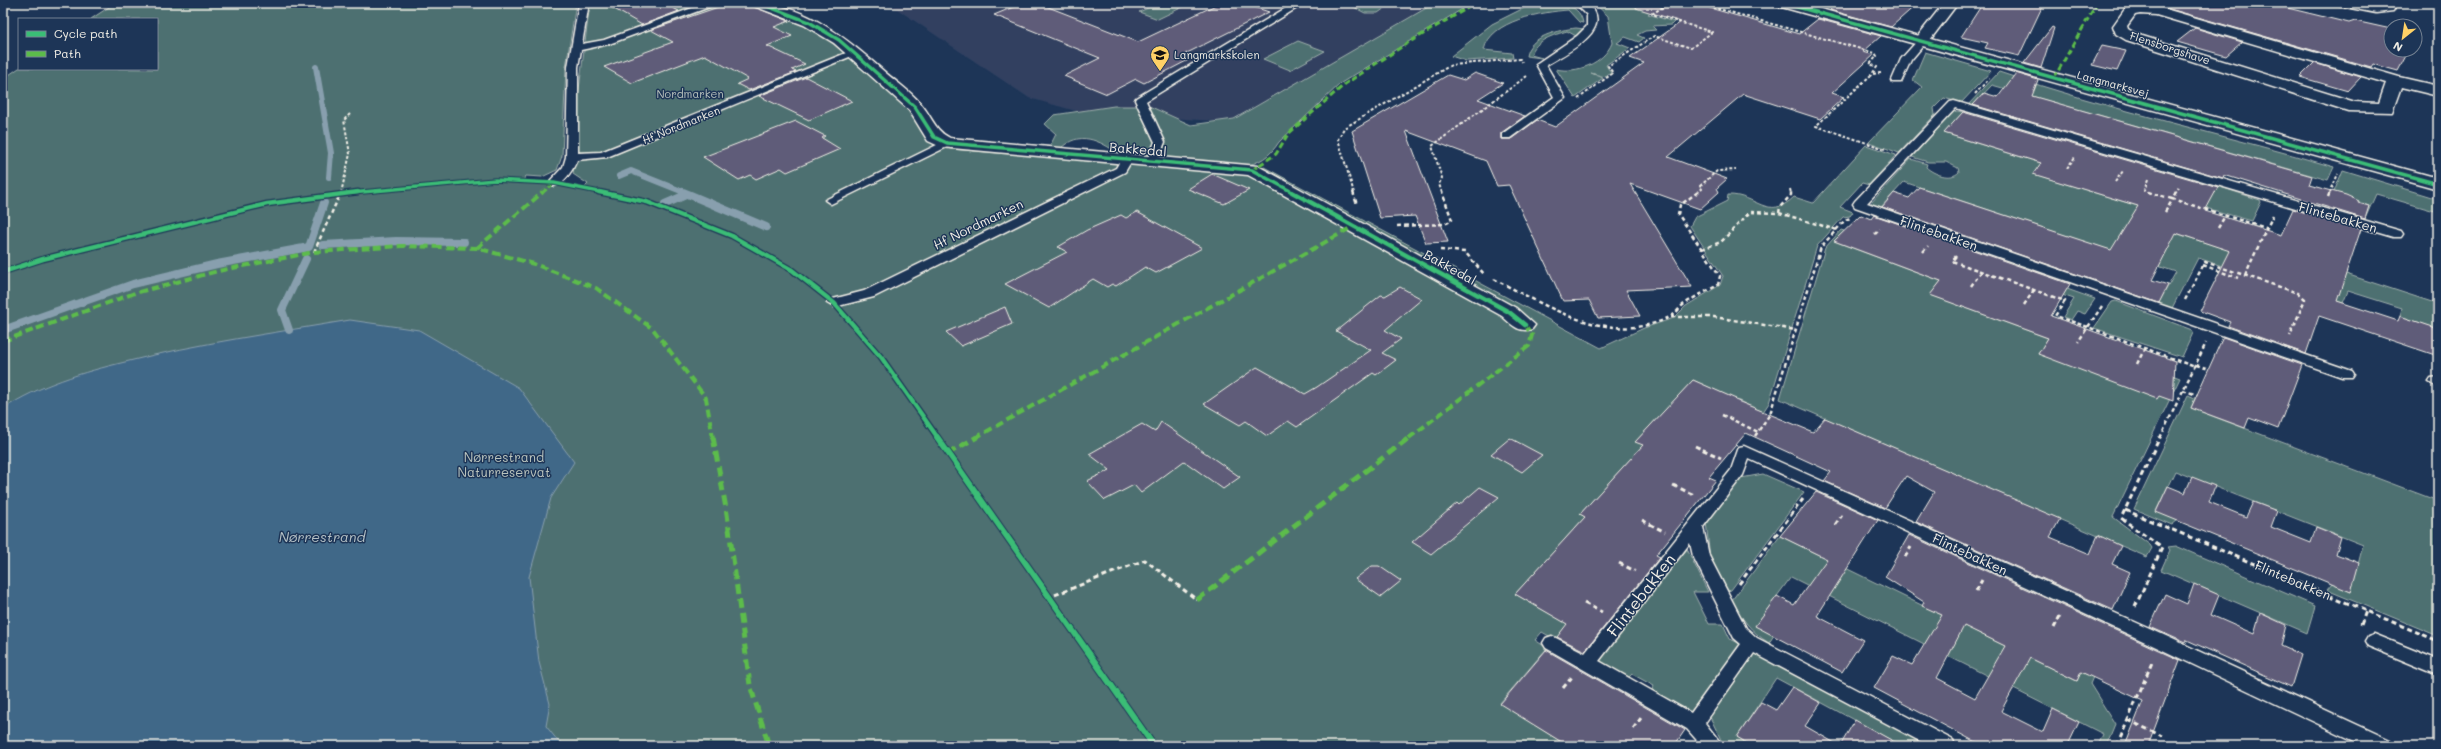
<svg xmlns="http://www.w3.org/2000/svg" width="2441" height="749" viewBox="0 0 2441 749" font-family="Mali,sans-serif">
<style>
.built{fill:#304061}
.green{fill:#4d7071;stroke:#a0b0ac}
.water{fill:#406888;stroke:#889fae}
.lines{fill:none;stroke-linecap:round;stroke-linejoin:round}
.stream-far1{stroke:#889fae;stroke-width:6}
.stream{stroke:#889fae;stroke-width:8}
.building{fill:#5e5b79;stroke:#f4f1e8;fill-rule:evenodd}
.lane-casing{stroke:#f4f1e8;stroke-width:3}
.street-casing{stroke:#f4f1e8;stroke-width:3}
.secondary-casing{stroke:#f4f1e8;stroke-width:3}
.path-far2{stroke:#f4f1e8;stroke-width:2;stroke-dasharray:3 2;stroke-linecap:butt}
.path-far1{stroke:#f4f1e8;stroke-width:2.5;stroke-dasharray:4 3;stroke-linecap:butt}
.path{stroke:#f4f1e8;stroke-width:3;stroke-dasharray:5 3.5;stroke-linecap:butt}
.lane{fill:#1d3557;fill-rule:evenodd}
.street{fill:#1d3557;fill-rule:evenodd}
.secondary{fill:#1d3557;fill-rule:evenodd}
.quiet-far2{stroke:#5cbc4b;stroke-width:3;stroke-dasharray:6 3;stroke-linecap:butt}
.quiet-far1{stroke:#5cbc4b;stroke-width:4;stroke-dasharray:8 4;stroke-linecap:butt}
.quiet{stroke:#5cbc4b;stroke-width:5;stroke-dasharray:10 5;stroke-linecap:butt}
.cycleway-far2-casing{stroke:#1d3557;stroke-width:5.5}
.cycleway-far1-casing{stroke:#1d3557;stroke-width:7}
.cycleway-casing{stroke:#1d3557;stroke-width:8}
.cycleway-far2{stroke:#3abd76;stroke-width:3.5}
.cycleway-far1{stroke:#3abd76;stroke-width:4.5}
.cycleway{stroke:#3abd76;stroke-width:6}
.labels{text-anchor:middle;stroke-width:3;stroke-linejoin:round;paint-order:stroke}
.far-street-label{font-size:11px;fill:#f4f1e8;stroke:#1d3557}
.far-poi-label{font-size:11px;fill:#f4f1e8;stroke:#1d3557;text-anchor:start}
.far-park-label{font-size:11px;fill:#bac4be;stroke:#1d3557}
.street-label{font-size:13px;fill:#f4f1e8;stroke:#1d3557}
.park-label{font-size:13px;fill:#bac4be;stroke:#1d3557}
.water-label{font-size:14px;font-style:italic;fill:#b5c1c6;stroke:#1d3557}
.near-street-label{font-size:16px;fill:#f4f1e8;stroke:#1d3557}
</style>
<rect width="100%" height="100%" fill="#1d3557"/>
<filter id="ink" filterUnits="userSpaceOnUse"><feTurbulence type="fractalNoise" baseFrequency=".025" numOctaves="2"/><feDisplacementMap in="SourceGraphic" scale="8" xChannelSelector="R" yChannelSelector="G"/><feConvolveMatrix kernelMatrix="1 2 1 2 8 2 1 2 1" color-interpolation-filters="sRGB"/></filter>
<g filter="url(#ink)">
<path class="built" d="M 888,3 L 1447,3 L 1240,123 L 1076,111 L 1029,98 Z"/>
<path class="green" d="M 115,3 L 576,3 L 566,67 L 562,156 L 557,170 L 542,177 L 526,176 L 521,183 L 555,183 L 582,190 L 588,184 L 573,174 L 575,160 L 608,158 L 600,152 L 577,152 L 577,105 L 590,3 L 749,3 L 799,22 L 827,39 L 910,108 L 927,139 L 950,149 L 1246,173 L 1264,167 L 1601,348 L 1644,328 L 1674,318 L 1686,306 L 1720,285 L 1723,276 L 1690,226 L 1695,217 L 1727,201 L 1728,195 C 1756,194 1768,222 1794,197 L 1813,203 L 1866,145 L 1896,155 L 1869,185 L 1862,183 L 1840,207 L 1853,212 L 1850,216 L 1843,217 L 1817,246 L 1769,403 L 1763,412 L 1693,380 L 1636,441 L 1643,445 L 1580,514 L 1585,517 L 1515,594 L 1596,640 L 1584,656 L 1542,632 L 1535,640 L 1547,648 L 1500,703 L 1568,746 L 3,746 L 3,79 L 19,68 L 157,69 L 157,19 L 91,19 Z
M 1159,3 L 1185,3 L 1189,4 L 1158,19 L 1139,12 Z
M 1346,3 L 1392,3 L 1378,13 L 1365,13 Z
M 1435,3 L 1472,3 L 1341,83 L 1279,142 C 1270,156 1259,164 1242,166 L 1119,154 C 1099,140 1079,130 1060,149 L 1049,148 L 1056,134 L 1045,124 L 1054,115 L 1114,106 L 1149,106 L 1191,125 L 1234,119 Z
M 1534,3 C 1553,3 1579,0 1583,23 L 1579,22 L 1568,10 C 1543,12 1490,20 1484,50 L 1512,53 L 1513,58 L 1466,61 L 1451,56 L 1492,24 Z
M 1594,3 L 1664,3 L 1648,14 L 1674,22 L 1671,25 L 1652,26 L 1656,30 L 1645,31 L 1637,35 L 1644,38 L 1639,42 L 1625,37 L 1617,43 L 1630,48 L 1606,65 L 1611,73 L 1605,77 L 1591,73 L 1603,78 L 1575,98 L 1556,69 C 1577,74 1604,63 1612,43 L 1608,16 Z
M 1576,28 L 1584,29 L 1576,36 L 1567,31 C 1554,35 1535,40 1531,55 L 1542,58 L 1526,56 C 1529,36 1559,30 1576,28 Z
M 1298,41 L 1325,51 L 1290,70 L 1263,59 Z
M 1925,52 L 1991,71 L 1961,103 L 1944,98 L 1934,108 L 1935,115 L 1899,153 L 1869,142 L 1922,87 L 1913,80 Z
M 1999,72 C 2109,110 2223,134 2334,167 L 2328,180 L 1992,85 L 1974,104 L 1989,109 L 1987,111 L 1968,105 Z
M 1957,111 L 1963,112 L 1944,133 L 2041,163 L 2034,174 L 2138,206 L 2131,219 L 2238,253 L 2251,225 L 2260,228 L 2240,272 L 2198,258 L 2171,310 L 2133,297 L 2135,294 L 2159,302 L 2176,272 L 1904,182 L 1881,207 L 1898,213 L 1896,215 L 1872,207 L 1870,204 L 1911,159 L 1927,164 L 1926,167 C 1933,174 1951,181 1959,172 L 1958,168 L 1946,162 L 1928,162 L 1912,157 L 1953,112 Z
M 2343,170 L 2438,199 L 2438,212 L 2376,194 L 2364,221 L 2369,206 L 2334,192 Z
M 2196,179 L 2260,200 L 2261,202 L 2252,221 L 2181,201 L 2192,180 Z
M 1841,230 L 1844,231 L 1834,241 L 1941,281 L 1931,295 L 2048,338 L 2038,354 L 2169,374 L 2180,378 L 2113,517 L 2150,545 L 2152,548 L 2147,557 L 1780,399 L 1825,248 Z
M 2033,269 L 2040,271 L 2042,274 L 2039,279 L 2095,299 L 2085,314 L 2077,311 L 2071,320 L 2063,317 L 2074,299 L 2023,282 Z
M 2346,274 L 2438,304 L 2438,331 L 2435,330 L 2435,328 L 2400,316 L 2402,308 L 2348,291 L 2343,303 L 2313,293 L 2342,284 Z
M 2116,301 L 2192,330 L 2193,333 L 2182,357 L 2094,328 L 2112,302 Z
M 2188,395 L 2195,398 L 2191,408 L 2438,501 L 2438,636 L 2327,590 L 2332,584 L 2351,592 L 2363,545 L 2175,471 L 2156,511 L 2178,520 L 2172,525 L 2134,509 Z
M 1763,474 L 1804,492 L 1731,590 L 1728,591 L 1710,557 L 1706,522 L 1741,478 Z
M 1780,536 L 2077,681 L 2081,672 L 2093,677 L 2090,684 L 2115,724 L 2106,746 L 2098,746 L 2103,734 L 1791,577 L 1755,626 L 1774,635 L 1769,643 C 1751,632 1741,618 1732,600 Z
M 2176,546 L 2315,606 L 2307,633 L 2161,570 L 2170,550 L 2168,547 Z
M 1687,549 L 1708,592 L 1693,592 L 1709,624 L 1723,624 L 1730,639 L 1741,644 L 1691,716 L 1650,693 L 1654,686 L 1632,674 L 1626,680 L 1596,662 Z
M 1756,652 L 1931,746 L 1902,746 L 1776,678 L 1737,737 L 1752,746 L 1724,746 L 1710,717 Z"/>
<path class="water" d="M 350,320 L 419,330 L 519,388 L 574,462 L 551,498 L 529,577 L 539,662 L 550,704 L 546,726 L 558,741 L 568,746 L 3,746 L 3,409 C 39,385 83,372 125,362 C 199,343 274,333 350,320 Z"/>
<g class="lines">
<path class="stream-far1" d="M 316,67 L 331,153 L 329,177
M 619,176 L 631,171 L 686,193"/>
<path class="stream" d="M 688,194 L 766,227
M 665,204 L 688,194 L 683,192
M 323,245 L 396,241 L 464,242
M 3,330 L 133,284 L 217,264 L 309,247 L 324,203
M 289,330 L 282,310 L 306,259"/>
</g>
<path class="building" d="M 604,3 L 663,3 L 679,11 L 642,25 Z
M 730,3 L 745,3 L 789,21 L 774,27 L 792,36 L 767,46 L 805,64 L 792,70 L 796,72 L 749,90 L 737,84 L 748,79 L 705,55 L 632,83 L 604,67 L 673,42 L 651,30 Z
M 1023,3 L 1038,3 L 1138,42 L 1220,3 L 1242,3 L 1269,12 L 1185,54 L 1194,57 L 1144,83 L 1136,79 L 1107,94 L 1064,76 L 1100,58 L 994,15 Z
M 1637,3 L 1693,3 L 1799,34 L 1818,19 L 1881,36 L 1863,52 L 1874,55 L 1832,93 L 1844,97 L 1820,119 L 1743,94 L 1668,157 L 1727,179 L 1717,188 L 1719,192 L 1700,209 L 1630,184 L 1692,287 L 1626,290 L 1640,316 L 1598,318 L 1589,300 L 1563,301 L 1509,185 L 1497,186 L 1486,161 L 1406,131 L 1448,242 L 1426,243 L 1415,216 L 1380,218 L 1352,131 L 1448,75 L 1464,80 L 1475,73 L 1503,83 L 1478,99 L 1525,116 L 1501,133 L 1501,139 L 1511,139 L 1537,120 L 1555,127 L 1644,63 L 1630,58 L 1681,22 L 1636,8 Z
M 1838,3 L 1918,3 L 1891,27 L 1830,10 Z
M 1983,3 L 2044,3 L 2019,56 L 1985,48 L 1988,43 L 1961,37 Z
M 2166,3 L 2267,3 L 2349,23 L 2355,21 L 2391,29 L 2391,50 L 2409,50 L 2398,71 L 2373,64 L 2371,67 L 2166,8 Z
M 2052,27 L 2054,28 L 2041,68 L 2024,63 Z
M 2195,28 L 2242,42 L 2226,56 L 2177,42 Z
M 2102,46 L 2126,51 L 2117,71 L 2092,65 Z
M 2314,63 L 2361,77 L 2348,91 L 2300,77 Z
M 2016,73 L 2038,80 L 2032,96 L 2312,176 L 2309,185 L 2346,195 L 2359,201 L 2358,203 L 2369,206 L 2365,219 L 2224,175 L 2223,178 L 1973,105 L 1984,93 L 1998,97 Z
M 806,77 L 852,101 L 809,120 L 759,96 Z
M 1963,112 L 2218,187 L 2205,211 L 2281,235 L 2293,209 L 2361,229 L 2337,301 L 2398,321 L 2400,316 L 2436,328 L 2435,330 L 2438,331 L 2438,356 L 2319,316 L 2306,354 L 2228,326 L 2230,322 L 2200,311 L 2230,251 L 2176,233 L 2152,280 L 2168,285 L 2159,303 L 1882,207 L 1894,193 L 1909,198 L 1919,187 L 2111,250 L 2138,206 L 2033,174 L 2041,163 L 1944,133 Z
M 796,121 L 825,136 L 822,138 L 840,149 L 787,172 L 781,168 L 756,179 L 750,175 L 739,180 L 703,157 Z
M 1212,174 L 1249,190 L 1224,204 L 1188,189 Z
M 1137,212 L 1202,248 L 1156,273 L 1145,267 L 1116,286 L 1112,284 L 1107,287 L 1093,279 L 1049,308 L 1005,284 L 1067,252 L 1058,247 L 1087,230 L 1121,215 L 1126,218 Z
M 1861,215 L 1871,219 L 1874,215 L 2070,284 L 2051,316 L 2175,361 L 2173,401 L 2159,396 L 2157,399 L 2038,354 L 2048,338 L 1930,295 L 1941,281 L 1834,241 Z
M 1400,287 L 1422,299 L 1385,330 L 1401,339 L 1382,353 L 1396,360 L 1376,375 L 1373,373 L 1297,427 L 1288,421 L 1267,436 L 1246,421 L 1240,425 L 1204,404 L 1257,367 L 1305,394 L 1317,387 L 1371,350 L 1336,331 L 1381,295 L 1385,296 Z
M 1005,307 L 1012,324 L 961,346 L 946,332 Z
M 2223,337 L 2302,365 L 2278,429 L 2249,418 L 2245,428 L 2191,408 Z
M 1693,380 L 1736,399 L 1735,400 L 1813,432 L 1825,418 L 2060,519 L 2050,537 L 2090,554 L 2098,535 L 2121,546 L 2112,564 L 2130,572 L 2113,610 L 1916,522 L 1934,492 L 1906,476 L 1885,508 L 1824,481 L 1831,472 L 1746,433 L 1709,477 L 1716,480 L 1656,555 L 1660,557 L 1585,651 L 1557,637 L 1567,624 L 1515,594 L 1585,517 L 1580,514 L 1643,445 L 1635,442 Z
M 1161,422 L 1240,477 L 1223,489 L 1184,461 L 1141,493 L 1134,485 L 1105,500 L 1087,481 L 1110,470 L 1089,454 L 1142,424 L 1155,432 Z
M 1510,438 L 1542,455 L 1522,472 L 1491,454 Z
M 2192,477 L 2215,486 L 2209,502 L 2246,517 L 2253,502 L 2277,511 L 2271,527 L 2311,543 L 2316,527 L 2341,537 L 2336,554 L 2359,563 L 2351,592 L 2156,512 L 2168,486 L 2185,493 Z
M 1480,487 L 1499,497 L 1431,554 L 1412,542 L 1457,503 L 1459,505 Z
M 1816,492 L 1878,520 L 1817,616 L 1863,640 L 1842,672 L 1755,626 L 1777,596 L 1794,605 L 1827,559 L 1780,536 Z
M 1909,535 L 2180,660 L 2148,746 L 2125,746 L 2143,701 L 2081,672 L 2077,681 L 2030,658 L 2001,711 L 2043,732 L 2053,709 L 2079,722 L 2068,745 L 2070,746 L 1983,746 L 1874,688 L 1893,656 L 1912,665 L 1942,615 L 1922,606 L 1924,602 L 1885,577 ZM 1964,626 L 2005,646 L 1975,698 L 1937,678 Z
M 1372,566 L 1379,566 L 1401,581 L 1381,597 L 1355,579 Z
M 2194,584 L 2219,595 L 2211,615 L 2254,634 L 2260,613 L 2286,625 L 2281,646 L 2301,655 L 2291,687 L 2187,640 L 2186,643 L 2150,627 L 2165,594 L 2187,604 Z
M 1546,650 L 1685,730 L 1674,746 L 1568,746 L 1500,704 Z
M 1792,687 L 1821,703 L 1805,726 L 1840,746 L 1855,720 L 1902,746 L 1752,746 L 1737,737 L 1761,702 L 1776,710 Z"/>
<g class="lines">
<g class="lane-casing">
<path id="lane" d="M 579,3 L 589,3 L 582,44 L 604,40 L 706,3 L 720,3 L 609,44 L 581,50 L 578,67 L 578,153 L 601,152 L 851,51 L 859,53 L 607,157 L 577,160 C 573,170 564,184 554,186 L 548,183 L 563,167 L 566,157 L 568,67 Z
M 1294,3 L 1305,3 L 1146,101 L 1165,142 L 1156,164 L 1148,164 L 1146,162 L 1155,142 L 1135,100 L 1136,98 Z
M 1575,3 L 1588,4 C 1617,29 1565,54 1546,65 L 1565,98 L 1510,138 L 1502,138 L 1502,134 L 1554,97 L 1536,64 L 1577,36 L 1587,26 L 1587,15 Z
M 1919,39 L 1927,41 L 1911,60 L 1901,82 L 1893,82 L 1892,80 L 1901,59 Z
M 1954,101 L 2401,231 L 2403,234 L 2401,237 L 2393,237 L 1956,108 L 1867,203 L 2352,371 L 2354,374 L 2352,377 L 2342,377 L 1855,207 L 1853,204 L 1855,201 L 1950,102 Z
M 947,140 L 951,141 L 951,145 L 835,202 L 831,204 L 825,200 Z
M 1126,157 L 1132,160 L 1125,172 L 874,297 L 834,307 L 827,303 L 829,300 L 864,291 L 1116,168 L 1122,158 Z
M 2438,378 L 2438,387 L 2429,382 L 2431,379 Z
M 1744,446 L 2166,636 L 2390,740 L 2392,746 L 2365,746 L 2154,646 L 1749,459 L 1743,475 L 1703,527 L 1709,556 L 1746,628 L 1757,638 L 1953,740 L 1955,746 L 1929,746 L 1754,653 L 1705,723 L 1723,746 L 1702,746 L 1687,729 L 1546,648 L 1543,643 L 1546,638 L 1552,636 L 1585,653 L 1731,470 L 1739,447 ZM 1690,543 L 1693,556 L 1734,638 L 1741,644 L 1691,713 L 1599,661 Z
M 2374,634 L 2438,660 L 2438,675 L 2368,646 L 2365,641 L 2368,636 Z"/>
</g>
<g class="street-casing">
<path id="street" d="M 752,3 C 806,3 848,40 887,74 C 898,83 912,93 921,104 C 932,117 935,131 950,138 L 1258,166 L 1516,308 L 1535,325 L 1532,329 C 1519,333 1512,325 1502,316 L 1248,175 L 941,147 L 928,141 L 909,110 L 834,43 L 804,25 L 754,6 Z
M 1944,3 L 1958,3 L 1927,44 L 1917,44 L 1914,41 Z
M 2338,3 L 2397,3 L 2393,11 L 2376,13 L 2340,6 Z
M 2140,6 L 2162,8 L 2399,77 L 2438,86 L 2438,96 L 2401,87 L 2392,112 L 2348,111 L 2126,40 L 2116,34 L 2113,26 L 2125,9 ZM 2140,14 L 2156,15 L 2386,83 L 2379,103 L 2355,102 L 2136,34 L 2128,29 L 2127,26 L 2135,15 Z"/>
</g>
<g class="secondary-casing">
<path id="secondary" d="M 1776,3 L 1799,3 L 2438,178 L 2438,189 L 1778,6 Z"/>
</g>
<path class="path-far2" d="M 1698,3 L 1875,53 L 1877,56 L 1870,64 L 1877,67 L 1872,74
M 1881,73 L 1872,74 L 1816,126 L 1885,149
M 1975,94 L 1989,79
M 1578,99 L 1613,73 L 1608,66 L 1654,36 L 1691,48 L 1712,32 L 1652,14 L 1669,3
M 2067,168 L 2075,157
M 2148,179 L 2144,191 L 2151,193
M 2115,182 L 2123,171
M 1790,189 L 1791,193
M 341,193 L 350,154 L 344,120 L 350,114
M 1354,193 L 1338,139 L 1344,128 L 1451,65 L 1520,59 L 1522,62
M 1442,193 L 1439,184 L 1442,178 L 1432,146 L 1527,76
M 1697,193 L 1702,189 L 1700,186 L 1717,171 L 1736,170
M 2175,193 L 2179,187
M 2330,193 L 2338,174"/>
<path class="path-far1" d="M 1353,192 L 1357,205
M 2148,192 L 2172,199
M 2176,192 L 2172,199 L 2266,228
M 2328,197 L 2330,192
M 2165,212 L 2173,199
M 1779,213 L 1780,207 L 1791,195 L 1791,192
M 1397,226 L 1445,224 L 1452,220 L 1442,192
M 2218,228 L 2225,216
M 1875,234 L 1880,229
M 1702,249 L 1721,242 L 1750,212 L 1779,213 L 1837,230
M 1440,250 L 1465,252 L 1484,274
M 314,252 L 341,192
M 1923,252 L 1928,246
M 1956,256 L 1952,261 L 2065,301 L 2055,316 L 2088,327 L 2078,342
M 2203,265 L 2238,278
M 2245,275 L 2273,215
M 1494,279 C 1547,306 1609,347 1670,317 C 1675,315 1679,308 1683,305 C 1694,297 1707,291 1718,285 L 1720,276 L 1678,214 L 1680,205 L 1698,192
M 1971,286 L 1981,272
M 2185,300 L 2205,262 L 2298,293 L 2305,299 L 2290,336
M 2024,305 L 2034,290
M 2102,306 L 2088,327 L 2195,367
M 1671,317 L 1714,317 L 1796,330
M 2137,364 L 2145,348
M 2196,365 L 2209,369
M 2183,390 L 2197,395
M 1722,415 L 1758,432
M 1755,436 L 1770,414 L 1821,247 L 1845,220 L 1851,218
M 2160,438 L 2206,343"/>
<path class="path" d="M 1695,446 L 1721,458
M 1673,485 L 1694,495
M 2125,510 L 2438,641
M 1642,520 L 1665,532
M 1835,525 L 1842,515
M 1905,557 L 1911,547
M 1619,563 L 1635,571
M 1739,584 L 1803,499
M 1976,591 L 1982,580
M 1047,598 L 1145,560 L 1197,600
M 1584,603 L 1602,612
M 2135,607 L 2162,548 L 2121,518 L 2160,437
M 2361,625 L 2366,611
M 2054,628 L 2060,616
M 1563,688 L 1572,677
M 2128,720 L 2162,736
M 1633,729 L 1641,718
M 1975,746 L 1977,742
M 2117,746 L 2153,660"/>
<use href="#lane" class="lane"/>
<use href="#street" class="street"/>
<use href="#secondary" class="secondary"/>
<path class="quiet-far2" d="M 2054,78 L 2097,3
M 1252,170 L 1276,154 L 1288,134 L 1345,84 L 1406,44 L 1476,3
M 542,193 L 554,183"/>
<path class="quiet-far1" d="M 477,248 L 543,192
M 3,341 L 135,293 L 218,271 L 314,252 L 402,246 L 477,248 L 534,264 L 596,288 L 653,329 L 706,398 L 713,438
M 975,438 L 1354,226
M 1409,438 L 1529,346 L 1532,335 L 1525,325"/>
<path class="quiet" d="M 713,437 L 727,514 L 750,685 L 769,746
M 947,454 L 977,437
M 1197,600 L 1410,437"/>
<g class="cycleway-far2-casing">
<path id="cycleway-far2" d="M 759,3 L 809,22 L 839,40 L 915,107 L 934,137 L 947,143 L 1252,170 L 1294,193
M 1783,3 L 2438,184
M 351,193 L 495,180 L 554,183 L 604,193"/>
</g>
<g class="cycleway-far1-casing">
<path id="cycleway-far1" d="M 599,192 L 647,202 L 732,236 L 792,270 L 834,303 L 881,357 L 938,438
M 1292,192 L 1509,312 L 1525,325
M 3,272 L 43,259 L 267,204 L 358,192"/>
</g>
<g class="cycleway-casing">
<path id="cycleway" d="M 937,437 L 1154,746"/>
</g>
<use href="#cycleway-far2" class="cycleway-far2"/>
<use href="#cycleway-far1" class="cycleway-far1"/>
<use href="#cycleway" class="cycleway"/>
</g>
</g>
<defs>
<g id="school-pin" transform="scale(1)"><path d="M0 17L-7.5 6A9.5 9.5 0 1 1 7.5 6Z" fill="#ffd166" stroke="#1d3557"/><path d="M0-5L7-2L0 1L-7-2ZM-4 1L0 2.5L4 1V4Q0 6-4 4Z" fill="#111"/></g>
</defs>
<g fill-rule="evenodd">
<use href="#school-pin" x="1160" y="55"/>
</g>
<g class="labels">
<g class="far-street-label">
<text transform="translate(2170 48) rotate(18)" y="4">Flensborgshave</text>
<text transform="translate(2113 84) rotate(15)" y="4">Langmarksvej</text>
<text transform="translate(681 125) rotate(-22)" y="4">Hf Nordmarken</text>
</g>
<g class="far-poi-label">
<text x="1174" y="59">Langmarkskolen</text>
</g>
<g class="far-park-label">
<text x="690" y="98">Nordmarken</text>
</g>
<g class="street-label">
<text transform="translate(1138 149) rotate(5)" y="5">Bakkedal</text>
<text transform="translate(2338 217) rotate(16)" y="5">Flintebakken</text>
<text transform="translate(978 224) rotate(-26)" y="5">Hf Nordmarken</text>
<text transform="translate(1939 233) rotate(19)" y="5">Flintebakken</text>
<text transform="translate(1450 267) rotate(29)" y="5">Bakkedal</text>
<text transform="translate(1970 554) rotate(25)" y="5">Flintebakken</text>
<text transform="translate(2293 580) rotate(23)" y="5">Flintebakken</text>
</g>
<g class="park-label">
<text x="504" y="462">Nørrestrand<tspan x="504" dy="15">Naturreservat</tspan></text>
</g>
<g class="water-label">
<text x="322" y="542">Nørrestrand</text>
</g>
<g class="near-street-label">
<text transform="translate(1641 595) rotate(-52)" y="6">Flintebakken</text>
</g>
</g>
<rect width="2441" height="749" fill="none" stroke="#1d3557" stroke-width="16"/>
<rect x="8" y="8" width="2425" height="733" fill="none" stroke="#f4f1e8" stroke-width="1.5" filter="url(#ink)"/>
<rect x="18" y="18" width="140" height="52" fill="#1d3557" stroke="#738091"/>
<rect x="26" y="31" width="20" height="6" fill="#3abd76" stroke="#738091"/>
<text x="54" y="38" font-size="12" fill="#f4f1e8">Cycle path</text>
<rect x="26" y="51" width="20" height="6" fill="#5cbc4b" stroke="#738091"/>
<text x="54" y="58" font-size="12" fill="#f4f1e8">Path</text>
<g transform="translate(2403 38) rotate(210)"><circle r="19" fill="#1d3557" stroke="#738091"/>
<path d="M0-3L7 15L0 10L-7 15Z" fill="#ffd166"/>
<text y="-6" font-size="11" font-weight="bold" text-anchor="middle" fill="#f4f1e8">N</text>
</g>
</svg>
